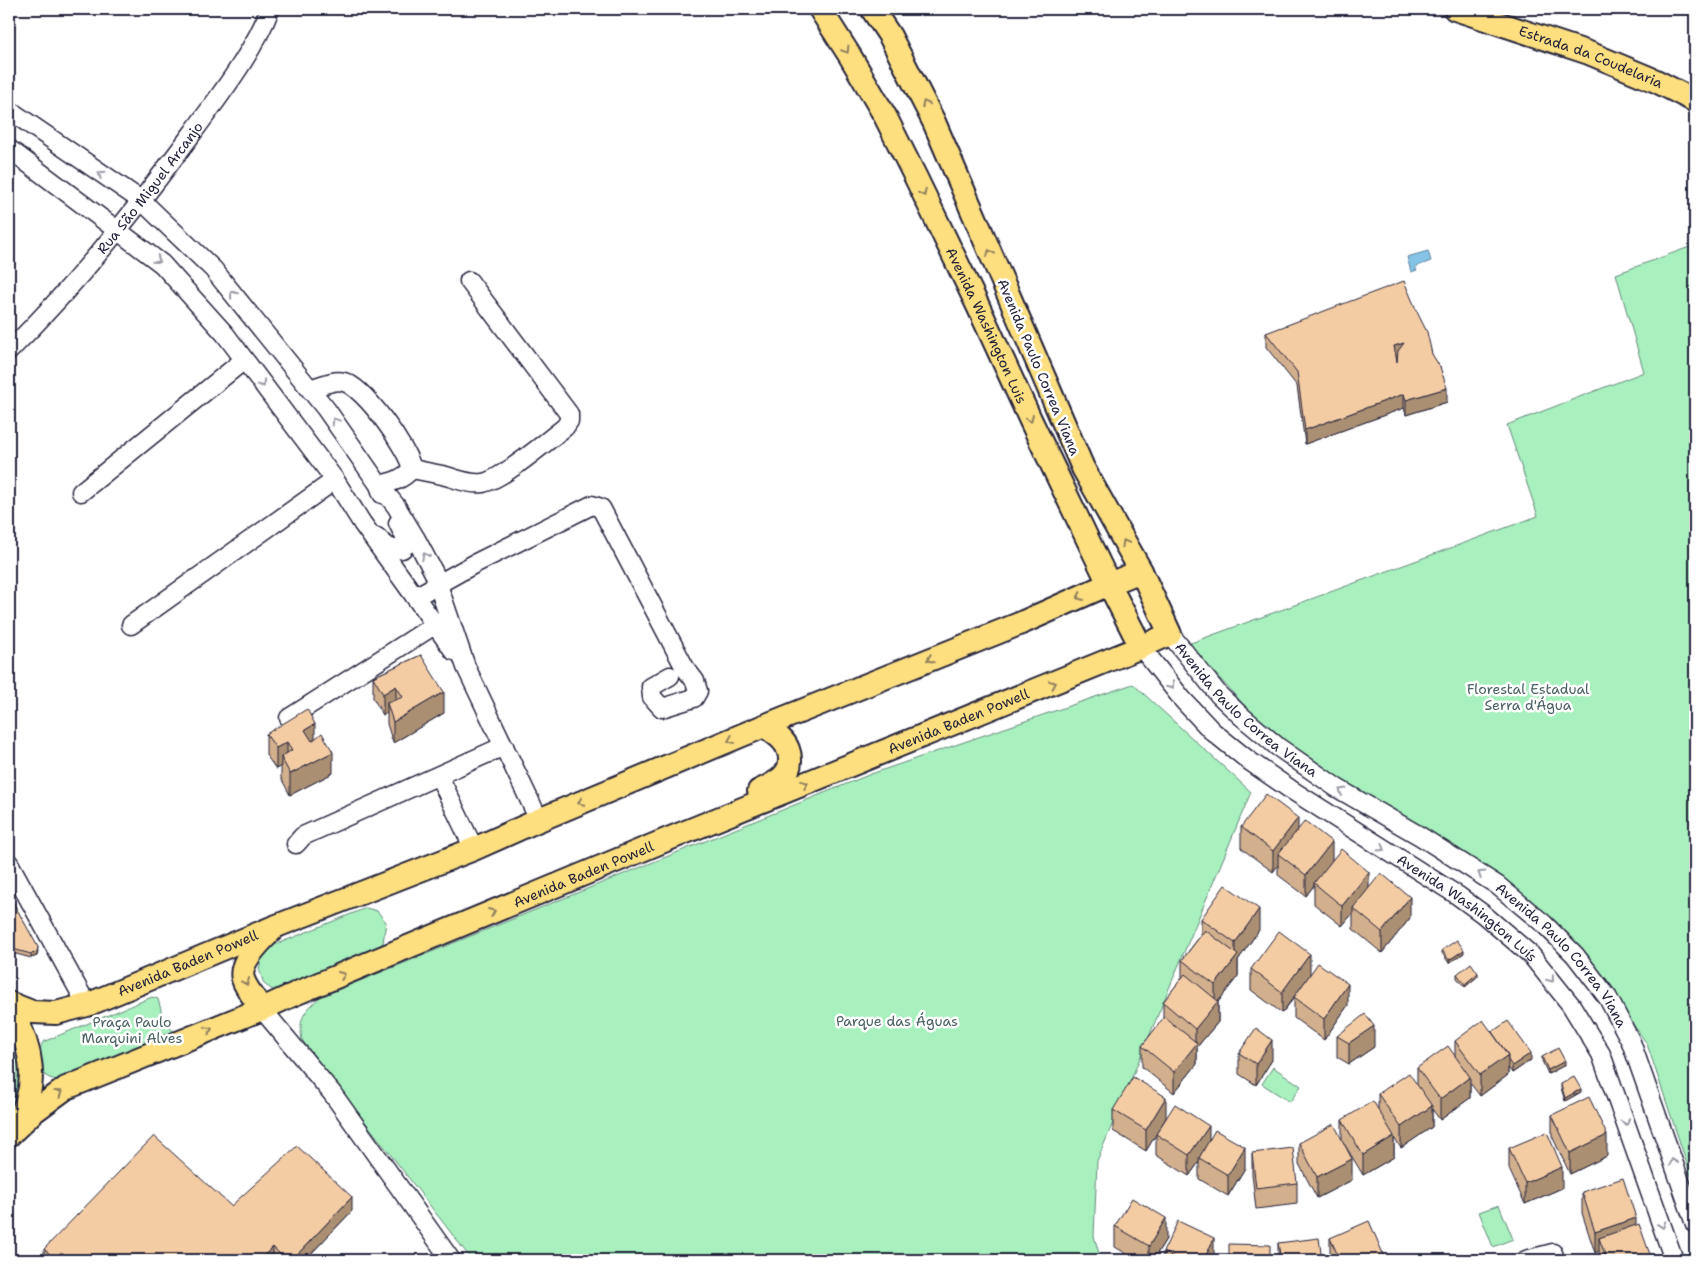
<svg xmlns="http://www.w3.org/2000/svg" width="1704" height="1269" viewBox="0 0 1704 1269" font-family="'Shantell Sans',sans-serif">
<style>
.green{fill:#a8f0be;stroke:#65897c}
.water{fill:#85c4e6;stroke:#5d83a2}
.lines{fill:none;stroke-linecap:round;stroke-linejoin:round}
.minor-casing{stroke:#22223b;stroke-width:21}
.major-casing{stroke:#22223b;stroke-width:26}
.minor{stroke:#fff;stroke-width:18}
.major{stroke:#fddf80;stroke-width:22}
.wall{fill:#d2af8d;stroke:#22223b}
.shaded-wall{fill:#ab8f73;stroke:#22223b}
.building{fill:#f4cca4;stroke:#22223b;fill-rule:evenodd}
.oneway{stroke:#90805e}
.oneway2{stroke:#9c9ca7}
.labels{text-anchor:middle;stroke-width:5;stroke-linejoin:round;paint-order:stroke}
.street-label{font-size:14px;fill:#22223b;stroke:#fff}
.park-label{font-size:14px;fill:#4a6062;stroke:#fff}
</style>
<rect width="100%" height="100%" fill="#fff"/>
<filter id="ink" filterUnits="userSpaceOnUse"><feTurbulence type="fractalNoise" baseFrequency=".02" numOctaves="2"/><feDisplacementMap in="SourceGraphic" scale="10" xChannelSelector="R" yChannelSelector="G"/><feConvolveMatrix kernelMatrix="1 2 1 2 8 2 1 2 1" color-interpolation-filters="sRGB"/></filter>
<g filter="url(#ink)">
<path class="green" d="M 1695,245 L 1695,1188 L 1647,1044 L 1588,960 L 1328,773 L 1255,717 L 1188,644 L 1538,516 L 1507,425 L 1644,372 L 1616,274 Z
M 1133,684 L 1251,792 L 1097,1161 L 1094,1236 L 1101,1260 L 472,1260 L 302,1040 C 298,1018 304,1012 320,997 L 871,774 Z
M 366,908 L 377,911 L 386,922 L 383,943 L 367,956 L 274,991 L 264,984 L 259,969 L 262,955 L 272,946 Z
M 152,997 L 158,999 L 161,1010 L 161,1021 L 179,1035 L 61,1081 C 57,1080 50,1079 46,1076 C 37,1068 38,1051 43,1042 Z
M 9,1032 L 18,1045 L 22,1060 L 16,1104 L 9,1114 Z
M 1273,1067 L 1301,1086 L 1290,1102 L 1262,1084 Z
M 1499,1205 L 1513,1239 L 1493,1247 L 1479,1212 Z"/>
<path class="water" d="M 1428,251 L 1431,261 L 1415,267 L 1417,270 L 1411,272 L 1407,257 Z"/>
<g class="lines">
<g class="minor-casing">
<g id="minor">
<path d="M 9,110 L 142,201 L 213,269 L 326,409 L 379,485 L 396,506 L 416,539 L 434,573 L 466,667 L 539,820"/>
<path d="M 9,149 L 162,264 L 225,334 L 335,480 L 362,523 L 454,651"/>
<path id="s1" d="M 9,351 C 78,283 137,208 194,131 C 220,95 255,50 270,9"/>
<path d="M 310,389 C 320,386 334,379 344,382 C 364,387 408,449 412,469"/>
<path d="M 412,469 C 422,471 432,473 442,475 C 455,478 469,485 483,483 C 503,479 547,441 565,427 L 569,421 L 569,414 L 469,281"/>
<path d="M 81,492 L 244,360"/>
<path d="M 382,494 L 379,485 C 393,482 402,480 412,469"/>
<path d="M 377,537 C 384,545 391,551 402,549 L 406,545 L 407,541 L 398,523"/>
<path d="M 415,597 L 476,563 L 592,505 L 601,508 L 685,668 L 695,681 L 698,691 L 694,698 L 662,708 L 652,697 L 651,687 L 670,676"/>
<path d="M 131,625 L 335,480"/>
<path id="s2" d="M 1170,634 L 1219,695 L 1240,715 L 1278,747 L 1337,788 L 1420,836 L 1497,885 L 1544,924 L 1575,955 L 1608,998 L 1631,1042 L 1695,1224"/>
<path id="s3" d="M 1141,647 L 1183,700 L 1212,731 L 1248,760 L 1290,789 L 1457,895 L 1483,914 L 1531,955 L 1571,1005 L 1601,1054 L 1674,1260"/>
<path d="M 289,718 L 444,619"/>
<path d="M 439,776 L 474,849"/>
<path d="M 296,844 L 303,836 L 504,746"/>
<path d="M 9,863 L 87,1005"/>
<path d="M 262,1009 L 332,1093 L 451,1260"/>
<path d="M 1526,1260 L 1553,1253 L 1555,1260"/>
</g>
</g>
<g class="major-casing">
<g id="major">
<path id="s4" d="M 820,9 L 850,56 L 885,116 L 916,178 L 978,306 L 1031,421 L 1109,584 L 1141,647"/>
<path id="s5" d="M 1455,9 L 1589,53 L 1656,81 L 1695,101"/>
<path d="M 759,791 C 773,784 791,777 790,759 C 790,753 787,745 783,741 C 778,735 770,730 764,726"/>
<path id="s6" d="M 9,1003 L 32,1012 L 56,1013 L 87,1005 L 274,927 L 474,849 L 539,820 L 764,726 L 1019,624 L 1109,584 L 1141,571"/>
<path d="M 9,1007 C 32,1044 41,1085 16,1124"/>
<path d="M 262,1009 C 256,1000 246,989 243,979 C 238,962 261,941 272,930"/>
<path id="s7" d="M 9,1135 L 32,1113 L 66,1088 L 262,1009 L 297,993 L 666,840 L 1141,647 L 1170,634 L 1141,571 L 1083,468 L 934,122 L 890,36 L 872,9"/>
</g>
</g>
<use href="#minor" class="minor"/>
<use href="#major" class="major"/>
</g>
<path class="wall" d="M 1266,333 L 1432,354 L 1447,402 L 1406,415 L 1404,408 L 1305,444 L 1297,386 L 1266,347 Z
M 421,655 L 444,713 L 393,743 L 387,724 L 387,713 L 383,715 L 373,698 L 373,677 Z
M 266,734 L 315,738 L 333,773 L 290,795 L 281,778 L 281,766 L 276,769 L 266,755 Z
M 1241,827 L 1298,829 L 1332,861 L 1410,918 L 1382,953 L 1353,929 L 1353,913 L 1342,926 L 1314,904 L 1314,885 L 1306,896 L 1278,875 L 1278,865 L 1273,872 L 1241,848 Z
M 9,895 L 38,951 L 37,956 L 31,958 L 9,952 Z
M 1201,919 L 1259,930 L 1238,960 L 1238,976 L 1218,1002 L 1218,1022 L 1197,1047 L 1197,1064 L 1174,1093 L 1142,1067 L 1142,1046 L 1163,1019 L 1163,1002 L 1182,978 L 1182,960 L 1201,935 Z
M 1442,950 L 1464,953 L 1449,963 L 1442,953 Z
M 1251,969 L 1310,974 L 1348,1005 L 1324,1040 L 1294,1018 L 1294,998 L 1282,1013 L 1251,990 Z
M 1457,974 L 1478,976 L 1465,987 L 1457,978 Z
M 1492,1032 L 1531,1060 L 1512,1073 L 1508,1067 L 1508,1075 L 1480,1096 L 1470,1083 L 1470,1098 L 1440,1120 L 1432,1109 L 1432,1127 L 1401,1148 L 1394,1138 L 1394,1157 L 1363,1175 L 1343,1142 L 1352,1180 L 1317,1198 L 1299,1164 L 1299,1143 L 1342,1140 L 1342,1120 L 1378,1110 L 1378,1094 L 1417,1085 L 1417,1068 L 1455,1056 L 1455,1041 Z
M 1337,1036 L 1374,1047 L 1349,1064 L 1337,1057 Z
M 1239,1053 L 1272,1060 L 1256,1085 L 1239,1074 Z
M 1542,1057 L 1565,1065 L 1548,1074 L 1542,1061 Z
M 1561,1084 L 1581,1092 L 1565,1101 L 1561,1088 Z
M 1113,1110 L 1166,1118 L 1157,1131 L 1209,1141 L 1245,1168 L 1228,1196 L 1199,1179 L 1199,1162 L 1189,1176 L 1156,1155 L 1156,1134 L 1146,1151 L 1113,1131 Z
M 1552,1115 L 1607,1156 L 1570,1174 L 1552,1136 Z
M 1509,1148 L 1562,1188 L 1525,1204 L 1509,1169 Z
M 1252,1153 L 1297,1183 L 1297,1204 L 1256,1209 L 1252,1174 Z
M 1582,1192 L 1636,1225 L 1652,1260 L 1600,1260 L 1599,1251 L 1595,1253 L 1582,1213 Z
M 231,1206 L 352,1211 L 305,1260 L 44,1260 L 44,1249 Z
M 1115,1226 L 1166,1239 L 1153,1260 L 1137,1260 L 1115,1247 Z
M 1330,1238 L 1384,1260 L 1331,1260 L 1330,1258 Z
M 1278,1243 L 1322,1260 L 1278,1260 Z
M 1163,1252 L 1214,1259 L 1214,1260 L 1163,1260 Z"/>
<path class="shaded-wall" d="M 1404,343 L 1404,358 L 1394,360 L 1394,346 Z
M 1447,388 L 1447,402 L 1406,415 L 1406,400 Z
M 1404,394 L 1404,408 L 1305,444 L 1305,430 Z
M 396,686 L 396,707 L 387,703 L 387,713 L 383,715 L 383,694 Z
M 444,692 L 444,713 L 393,743 L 393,722 Z
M 315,724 L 315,745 L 305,751 L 305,730 Z
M 287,742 L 287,763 L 281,757 L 281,766 L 276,769 L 276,748 Z
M 333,752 L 333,773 L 290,795 L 290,774 Z
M 1298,818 L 1298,839 L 1278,854 L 1278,865 L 1273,872 L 1273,851 Z
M 1332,842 L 1332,863 L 1314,883 L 1314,885 L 1306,896 L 1306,875 Z
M 1369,872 L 1369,893 L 1353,908 L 1353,913 L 1342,926 L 1342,906 Z
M 1410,897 L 1410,918 L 1382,953 L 1382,932 Z
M 1259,909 L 1259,930 L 1238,960 L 1238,976 L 1218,1002 L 1218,1022 L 1197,1047 L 1197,1064 L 1174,1093 L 1174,1072 L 1195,1045 L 1195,1029 L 1215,1004 L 1215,985 L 1235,959 L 1235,943 Z
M 38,947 L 37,956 L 31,958 L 31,954 Z
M 1464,950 L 1464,953 L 1449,963 L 1449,960 Z
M 1310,954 L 1310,975 L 1282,1013 L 1282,992 Z
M 1478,973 L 1478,976 L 1465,987 L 1465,984 Z
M 1348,984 L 1348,1005 L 1324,1040 L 1324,1019 Z
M 1374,1026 L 1374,1047 L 1349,1064 L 1349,1043 Z
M 1272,1040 L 1272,1060 L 1256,1085 L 1256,1064 Z
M 1531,1053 L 1531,1060 L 1512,1073 L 1512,1066 Z
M 1508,1055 L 1508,1075 L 1480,1096 L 1480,1075 Z
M 1565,1061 L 1565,1065 L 1548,1074 L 1548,1070 Z
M 1470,1077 L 1470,1098 L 1440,1120 L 1440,1099 Z
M 1581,1089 L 1581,1092 L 1565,1101 L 1565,1098 Z
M 1166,1097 L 1166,1118 L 1146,1151 L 1146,1130 Z
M 1432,1106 L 1432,1127 L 1401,1148 L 1401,1127 Z
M 1209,1126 L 1209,1146 L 1199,1158 L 1199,1162 L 1189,1176 L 1189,1155 Z
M 1607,1135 L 1607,1156 L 1570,1174 L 1570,1153 Z
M 1394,1136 L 1394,1157 L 1363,1175 L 1363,1155 Z
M 1245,1147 L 1245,1168 L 1228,1196 L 1228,1175 Z
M 1352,1159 L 1352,1180 L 1317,1198 L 1317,1177 Z
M 1562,1167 L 1562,1188 L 1525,1204 L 1525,1183 Z
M 352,1197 L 352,1211 L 305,1260 L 292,1260 Z
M 1166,1218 L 1166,1239 L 1153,1260 L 1149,1260 L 1149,1246 Z
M 1636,1218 L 1636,1239 L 1599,1238 L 1599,1251 L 1595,1253 L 1595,1232 Z
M 1214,1238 L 1214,1260 L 1204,1260 Z
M 273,1247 L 273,1260 L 259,1260 Z
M 1384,1256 L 1384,1260 L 1374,1260 Z"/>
<path class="building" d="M 1404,281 L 1418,314 L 1427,332 L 1432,354 L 1440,367 L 1447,388 L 1406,400 L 1404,394 L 1305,430 L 1297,372 L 1266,333 ZM 1404,343 L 1398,351 L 1397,362 L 1394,346 Z
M 421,655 L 444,692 L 393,722 L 387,703 L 403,697 L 396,686 L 383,694 L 373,677 Z
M 307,709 L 315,724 L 305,730 L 312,741 L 322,733 L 333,752 L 290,774 L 281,757 L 292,750 L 287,742 L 276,748 L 266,734 Z
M 1266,794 L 1298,818 L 1273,851 L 1241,827 Z
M 1305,821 L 1332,842 L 1306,875 L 1278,854 Z
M 1341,849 L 1369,872 L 1342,906 L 1314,883 Z
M 1381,873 L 1410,897 L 1382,932 L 1353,908 Z
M 1225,885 L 1259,909 L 1235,943 L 1201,919 Z
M 9,895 L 38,947 L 37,952 L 31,954 L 9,948 Z
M 1205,930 L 1238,955 L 1215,985 L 1182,960 Z
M 1279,931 L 1310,954 L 1282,992 L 1251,969 Z
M 1457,940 L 1464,950 L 1449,960 L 1442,950 Z
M 1318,963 L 1348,984 L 1324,1019 L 1294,997 Z
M 1471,963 L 1478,973 L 1465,984 L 1457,974 Z
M 1185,974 L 1218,1001 L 1195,1029 L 1163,1002 Z
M 1365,1014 L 1374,1026 L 1349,1043 L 1337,1036 Z
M 1164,1017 L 1197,1043 L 1174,1072 L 1142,1046 Z
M 1483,1020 L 1508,1055 L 1480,1075 L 1455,1041 Z
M 1508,1021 L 1531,1053 L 1512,1066 L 1508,1060 L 1508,1055 L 1492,1032 Z
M 1256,1028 L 1272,1040 L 1256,1064 L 1239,1053 Z
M 1448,1046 L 1470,1077 L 1440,1099 L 1417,1068 Z
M 1558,1048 L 1565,1061 L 1548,1070 L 1542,1057 Z
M 1409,1073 L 1432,1106 L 1401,1127 L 1378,1094 Z
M 1133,1077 L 1166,1097 L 1146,1130 L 1113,1110 Z
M 1574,1077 L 1581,1089 L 1565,1098 L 1561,1084 Z
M 1589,1097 L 1607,1135 L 1570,1153 L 1552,1115 Z
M 1373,1101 L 1394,1136 L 1363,1155 L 1342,1120 Z
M 1175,1104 L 1209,1126 L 1189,1155 L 1156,1134 Z
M 1334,1124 L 1352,1159 L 1317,1177 L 1299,1143 Z
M 1215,1130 L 1245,1147 L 1228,1175 L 1199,1158 Z
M 1547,1132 L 1562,1167 L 1525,1183 L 1509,1148 Z
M 154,1136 L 231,1206 L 297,1146 L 352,1197 L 292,1260 L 286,1260 L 273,1247 L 259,1260 L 57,1260 L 44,1249 Z
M 1293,1148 L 1297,1183 L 1256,1188 L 1252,1153 Z
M 1623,1178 L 1636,1218 L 1595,1232 L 1582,1192 Z
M 1132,1198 L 1166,1218 L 1149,1246 L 1115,1226 Z
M 1178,1221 L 1214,1238 L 1204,1260 L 1180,1260 L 1163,1252 Z
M 1369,1221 L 1384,1256 L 1374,1260 L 1340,1260 L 1330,1238 Z
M 1639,1224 L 1652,1260 L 1607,1260 L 1599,1238 Z
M 1319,1238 L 1322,1260 L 1281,1260 L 1278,1243 Z
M 1229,1244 L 1270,1245 L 1270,1260 L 1229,1260 Z"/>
<defs><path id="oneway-chevron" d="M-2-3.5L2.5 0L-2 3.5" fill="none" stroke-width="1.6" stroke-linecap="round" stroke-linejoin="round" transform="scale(1.25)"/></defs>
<g class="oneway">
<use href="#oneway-chevron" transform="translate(846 50) rotate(58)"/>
<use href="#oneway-chevron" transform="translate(925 104) rotate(-117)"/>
<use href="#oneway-chevron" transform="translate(923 193) rotate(64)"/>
<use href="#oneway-chevron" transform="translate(990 253) rotate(-113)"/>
<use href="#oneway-chevron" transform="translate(1030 419) rotate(65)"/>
<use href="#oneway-chevron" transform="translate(1125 543) rotate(-119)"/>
<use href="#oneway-chevron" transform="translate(1080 597) rotate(156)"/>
<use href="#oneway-chevron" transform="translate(930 659) rotate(158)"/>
<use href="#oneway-chevron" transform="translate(1053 684) rotate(-22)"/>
<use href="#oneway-chevron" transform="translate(731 740) rotate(157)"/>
<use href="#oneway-chevron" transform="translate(805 784) rotate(-22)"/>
<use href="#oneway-chevron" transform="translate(581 802) rotate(157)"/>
<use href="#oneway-chevron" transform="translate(492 912) rotate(-23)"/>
<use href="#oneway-chevron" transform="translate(342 975) rotate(-23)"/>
<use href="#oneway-chevron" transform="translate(246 982) rotate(67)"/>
<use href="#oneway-chevron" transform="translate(209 1030) rotate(-22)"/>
<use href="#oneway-chevron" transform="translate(59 1093) rotate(-36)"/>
</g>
<g class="oneway2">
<use href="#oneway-chevron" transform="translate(101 174) rotate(-146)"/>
<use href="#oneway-chevron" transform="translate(157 260) rotate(39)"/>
<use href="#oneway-chevron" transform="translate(233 294) rotate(-129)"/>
<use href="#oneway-chevron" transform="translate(262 384) rotate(53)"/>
<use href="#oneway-chevron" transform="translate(335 421) rotate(-124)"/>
<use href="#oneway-chevron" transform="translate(425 556) rotate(-117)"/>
<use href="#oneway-chevron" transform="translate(1171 686) rotate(52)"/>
<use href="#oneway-chevron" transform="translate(1342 791) rotate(-149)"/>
<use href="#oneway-chevron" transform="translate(1382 848) rotate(32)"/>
<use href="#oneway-chevron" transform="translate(1481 874) rotate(-148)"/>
<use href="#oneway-chevron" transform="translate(1551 979) rotate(52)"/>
<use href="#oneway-chevron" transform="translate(1626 1122) rotate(70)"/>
<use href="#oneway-chevron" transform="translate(1673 1162) rotate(-109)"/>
<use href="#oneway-chevron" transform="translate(1662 1225) rotate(71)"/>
</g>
</g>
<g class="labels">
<g class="street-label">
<text dy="5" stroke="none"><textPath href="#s5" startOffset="144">Estrada da Coudelaria</textPath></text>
<text dy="5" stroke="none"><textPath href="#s1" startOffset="216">Rua São Miguel Arcanjo</textPath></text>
<text dy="5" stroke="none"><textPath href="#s4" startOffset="358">Avenida Washington Luis</textPath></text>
<text transform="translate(1039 367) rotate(67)" y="5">Avenida Paulo Correa Viana</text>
<text dy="5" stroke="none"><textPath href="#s2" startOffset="108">Avenida Paulo Correa Viana</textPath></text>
<text dy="5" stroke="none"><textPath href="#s7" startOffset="1039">Avenida Baden Powell</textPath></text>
<text dy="5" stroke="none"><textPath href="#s7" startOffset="634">Avenida Baden Powell</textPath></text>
<text dy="5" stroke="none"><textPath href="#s3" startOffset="421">Avenida Washington Luís</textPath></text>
<text dy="5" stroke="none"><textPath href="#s2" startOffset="512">Avenida Paulo Correa Viana</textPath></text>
<text dy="5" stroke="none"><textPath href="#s6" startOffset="190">Avenida Baden Powell</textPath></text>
</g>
<g class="park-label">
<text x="1528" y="694">Florestal Estadual<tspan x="1528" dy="16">Serra d'Água</tspan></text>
<text x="897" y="1026">Parque das Águas</text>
<text x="132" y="1027">Praça Paulo<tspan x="132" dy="16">Marquini Alves</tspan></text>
</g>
</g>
<rect width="1704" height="1269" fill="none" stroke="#fff" stroke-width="30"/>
<rect x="15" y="15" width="1674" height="1239" fill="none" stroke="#22223b" stroke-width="2" filter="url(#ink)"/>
</svg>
